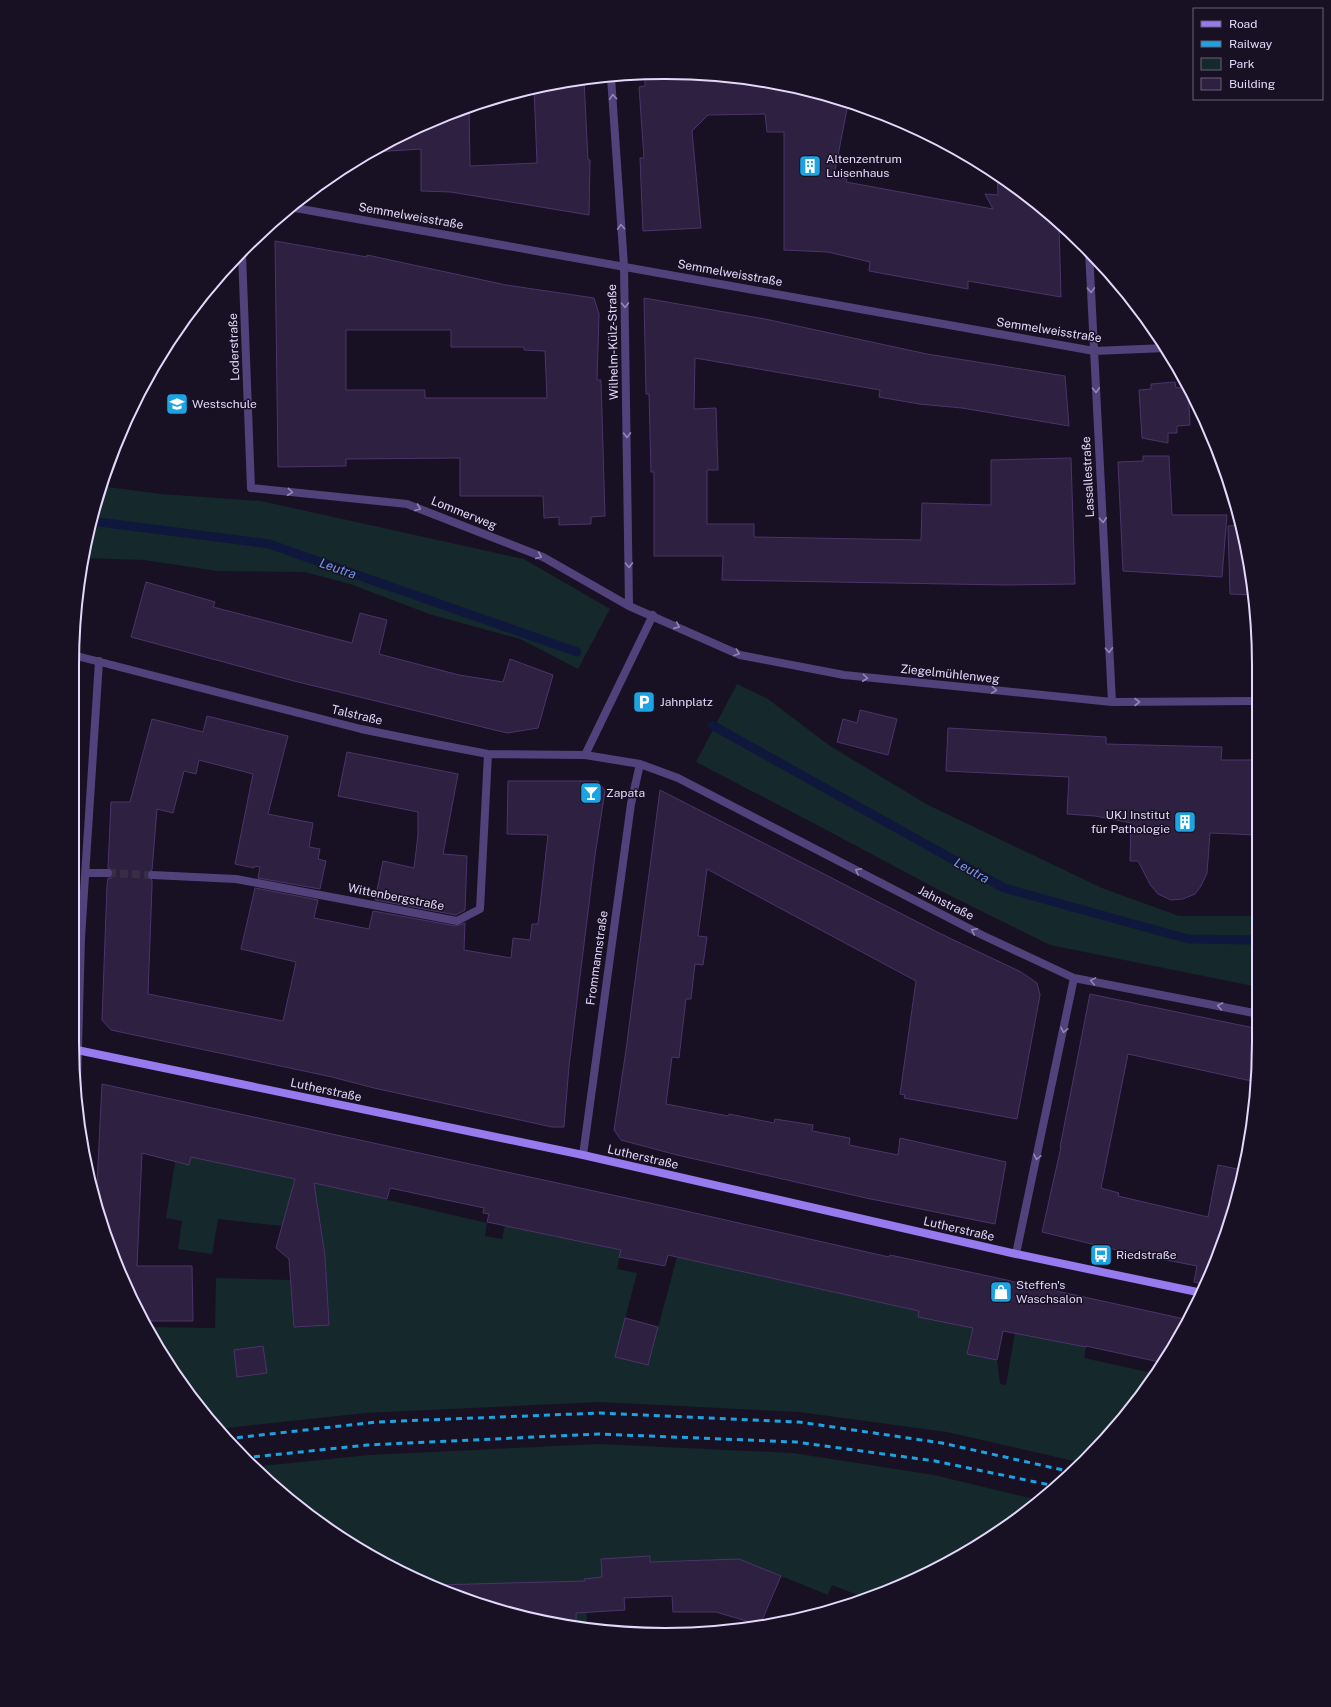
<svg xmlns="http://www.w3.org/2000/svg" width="1331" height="1707" viewBox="0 0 1331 1707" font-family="'Public Sans',sans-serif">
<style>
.green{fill:#15282c}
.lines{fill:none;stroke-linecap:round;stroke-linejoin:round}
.stream{stroke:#10173d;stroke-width:9}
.building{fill:#2e2041;stroke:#4b346a;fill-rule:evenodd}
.street-tunnel{stroke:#362f43;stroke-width:8;stroke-dasharray:8 4;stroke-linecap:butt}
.street{stroke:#51427c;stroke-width:8}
.secondary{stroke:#967aee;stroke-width:8}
.rail{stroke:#1ca3e2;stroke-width:3;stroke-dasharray:6 5;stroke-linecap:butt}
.oneway{stroke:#9386b5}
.labels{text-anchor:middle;stroke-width:3;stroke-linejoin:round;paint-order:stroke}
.poi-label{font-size:12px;fill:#e3d8fa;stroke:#181123;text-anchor:start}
.street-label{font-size:12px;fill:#e3d8fa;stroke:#181123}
.water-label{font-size:13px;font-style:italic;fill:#729aed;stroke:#181123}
.rim{fill:none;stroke:#e3d8fa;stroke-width:2}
</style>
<rect width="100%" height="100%" fill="#181123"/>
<path class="green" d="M 100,486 L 161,494 L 261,501 L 524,559 L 610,609 L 578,669 L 520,639 L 432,615 L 350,584 L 305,572 L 217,571 L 144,560 L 82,558 Z
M 737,684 L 768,699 L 830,746 L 928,805 L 1102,888 L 1179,916 L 1258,916 L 1258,987 L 1050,945 L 937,889 L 817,825 L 696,762 Z
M 191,1157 L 333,1187 L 487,1223 L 485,1236 L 502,1239 L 505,1225 L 621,1250 L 617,1269 L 637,1273 L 615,1357 L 648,1365 L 677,1257 L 919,1311 L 918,1317 L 973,1328 L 967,1354 L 997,1360 L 1000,1384 L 1006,1385 L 1015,1332 L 1086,1347 L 1084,1358 L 1157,1374 L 1082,1463 L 947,1432 L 799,1412 L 600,1402 L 365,1413 L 218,1429 L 195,1403 L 152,1338 L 146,1327 L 215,1328 L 216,1278 L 291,1280 L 294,1327 L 329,1325 L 325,1256 L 320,1220 L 290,1199 L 282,1226 L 218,1219 L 212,1254 L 178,1249 L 182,1221 L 166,1218 L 175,1162 L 188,1165 Z
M 599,1444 L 793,1453 L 934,1475 L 1038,1500 L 995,1535 L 928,1574 L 868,1599 L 832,1585 L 828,1595 L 739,1559 L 672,1561 L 651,1577 L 650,1556 L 601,1559 L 602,1577 L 585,1579 L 587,1622 L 549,1624 L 475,1603 L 369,1556 L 304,1512 L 252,1467 L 369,1455 Z"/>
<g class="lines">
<path class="stream" d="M 91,521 L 269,544 L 577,652
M 712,725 L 1004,888 L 1188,939 L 1258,940"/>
</g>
<path class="building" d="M 694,75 L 782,83 L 848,104 L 834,176 L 847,179 L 846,182 L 993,209 L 985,194 L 998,195 L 997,173 L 1059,225 L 1061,297 L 968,281 L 968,289 L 869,271 L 870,262 L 828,252 L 784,250 L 784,132 L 767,132 L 765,114 L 708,115 L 692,131 L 701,228 L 643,231 L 640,158 L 644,158 L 639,87 L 645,86 L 645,76 Z
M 584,80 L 588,160 L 590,160 L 589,215 L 451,192 L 421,191 L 421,149 L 374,152 L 439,117 L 469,108 L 470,166 L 537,163 L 534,88 L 550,83 Z
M 275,241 L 367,257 L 367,255 L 506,285 L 594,298 L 599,314 L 597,380 L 601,380 L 605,516 L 591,517 L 591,524 L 559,525 L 559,517 L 544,518 L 543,496 L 460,496 L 460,458 L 346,459 L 346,466 L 278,467 ZM 346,330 L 451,330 L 451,347 L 524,347 L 524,350 L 545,351 L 547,398 L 425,398 L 425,390 L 346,390 Z
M 644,298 L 765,319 L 927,354 L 1065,376 L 1069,426 L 962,408 L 919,404 L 879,397 L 880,390 L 695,358 L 694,409 L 716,408 L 718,470 L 707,470 L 707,524 L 754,524 L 754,537 L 921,540 L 922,503 L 991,505 L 991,460 L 1071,458 L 1075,584 L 1006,585 L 722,580 L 723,556 L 654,556 L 654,472 L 651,472 L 649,394 L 646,394 Z
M 1175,382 L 1176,388 L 1188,387 L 1190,425 L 1177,426 L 1177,433 L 1168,433 L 1168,443 L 1142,438 L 1139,390 L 1151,389 L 1151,384 Z
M 1143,456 L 1169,456 L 1172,515 L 1227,515 L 1222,577 L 1123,571 L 1118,462 L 1143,461 Z
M 1239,525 L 1254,588 L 1254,595 L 1230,594 L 1228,526 Z
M 146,582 L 215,602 L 213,607 L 352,643 L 360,613 L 387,620 L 379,654 L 459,675 L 503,682 L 510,659 L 553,675 L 538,728 L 507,733 L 294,681 L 131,637 Z
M 860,710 L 897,719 L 888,755 L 837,742 L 843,719 L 857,723 Z
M 207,716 L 288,736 L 268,814 L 313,823 L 309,847 L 320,849 L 318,859 L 326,861 L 320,889 L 258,878 L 260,867 L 255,866 L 254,868 L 235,864 L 253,774 L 199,760 L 196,774 L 184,771 L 173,813 L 157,809 L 152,870 L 148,872 L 147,875 L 152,880 L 152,886 L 148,994 L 283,1021 L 296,962 L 241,949 L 255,888 L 318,900 L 314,918 L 369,929 L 373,911 L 456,926 L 465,923 L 464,950 L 511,958 L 513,938 L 530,940 L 532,924 L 538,924 L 548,835 L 507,834 L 508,781 L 598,781 L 605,791 L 595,855 L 569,1066 L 564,1127 L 552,1127 L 374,1088 L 332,1077 L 111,1030 L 102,1020 L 107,885 L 108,878 L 111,878 L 113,873 L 113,870 L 108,868 L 111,802 L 130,802 L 152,719 L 203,732 Z
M 948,728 L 1106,737 L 1106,744 L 1222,747 L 1221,760 L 1256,760 L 1257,835 L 1210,833 L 1207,873 L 1201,886 L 1195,894 L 1183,899 L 1171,900 L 1158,894 L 1151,886 L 1138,861 L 1130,861 L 1131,823 L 1095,816 L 1067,814 L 1069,777 L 946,771 Z
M 347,752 L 458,774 L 443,854 L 467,856 L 465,910 L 456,915 L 375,900 L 383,861 L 414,868 L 418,835 L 418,812 L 338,796 Z
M 660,790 L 939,933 L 1021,972 L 1037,983 L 1040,995 L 1017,1119 L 904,1098 L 905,1095 L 900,1094 L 916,981 L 707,869 L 698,936 L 707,937 L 703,965 L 695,964 L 691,999 L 686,999 L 679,1058 L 672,1057 L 666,1104 L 728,1116 L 729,1114 L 774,1123 L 775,1119 L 813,1125 L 812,1131 L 850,1138 L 849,1145 L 898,1155 L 900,1138 L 1006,1162 L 995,1224 L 866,1198 L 677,1155 L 621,1140 L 614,1130 L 626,1050 Z
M 1090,994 L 1259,1029 L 1256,1082 L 1128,1054 L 1101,1188 L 1119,1193 L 1118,1196 L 1208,1217 L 1218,1165 L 1242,1170 L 1227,1232 L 1206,1285 L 1194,1282 L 1197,1266 L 1121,1251 L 1042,1232 L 1061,1147 L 1060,1147 Z
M 102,1084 L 677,1209 L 889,1257 L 890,1255 L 1007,1280 L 1042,1290 L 1043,1288 L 1189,1320 L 1164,1363 L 1086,1346 L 1086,1347 L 1003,1331 L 997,1360 L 967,1354 L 973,1328 L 918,1317 L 919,1311 L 668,1255 L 665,1266 L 619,1257 L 621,1250 L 487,1222 L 489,1214 L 483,1213 L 484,1208 L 390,1188 L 387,1199 L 314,1183 L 325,1256 L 329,1325 L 294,1327 L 289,1259 L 276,1248 L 295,1179 L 191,1157 L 189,1165 L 142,1153 L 137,1266 L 192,1266 L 193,1321 L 143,1321 L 117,1269 L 96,1205 Z
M 625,1318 L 658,1327 L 648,1365 L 615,1357 Z
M 263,1346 L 267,1373 L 237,1377 L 234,1350 Z
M 650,1556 L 650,1562 L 739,1559 L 781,1576 L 760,1625 L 716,1612 L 673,1612 L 672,1596 L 624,1598 L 625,1610 L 576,1613 L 576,1625 L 560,1625 L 475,1603 L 433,1585 L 585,1581 L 584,1579 L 602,1577 L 601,1559 Z"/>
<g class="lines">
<path class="street-tunnel" d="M 108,873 L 152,875"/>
<path class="street" d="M 611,77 L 624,266 L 629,606
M 290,207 L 1094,351 L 1166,348
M 1089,251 L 1112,702
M 242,254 L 251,488 L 407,504 L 543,557 L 629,606 L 740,655 L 844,675 L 1112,702 L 1255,701
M 73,655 L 361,729 L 425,742 L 488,754 L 585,755 L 640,764 L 678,778 L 982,935 L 1074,978 L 1259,1014
M 585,755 L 653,615
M 86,873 L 108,873
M 152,875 L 236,879 L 457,921 L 480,909 L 488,754
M 77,1084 L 81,938 L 99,661
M 583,1155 L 631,804 L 640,764
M 1016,1254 L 1074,978
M 695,1634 L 707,1633"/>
<path class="secondary" d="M 77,1050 L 583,1155 L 1016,1254 L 1202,1293"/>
<path class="rail" d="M 226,1439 L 376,1422 L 600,1413 L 799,1422 L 942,1443 L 1072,1472
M 243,1458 L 367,1445 L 599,1434 L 796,1442 L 935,1461 L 1055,1486"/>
</g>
<defs><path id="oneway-chevron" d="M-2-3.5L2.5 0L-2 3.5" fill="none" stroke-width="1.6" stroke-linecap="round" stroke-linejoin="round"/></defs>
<g class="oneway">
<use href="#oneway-chevron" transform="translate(613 97) rotate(-94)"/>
<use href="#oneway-chevron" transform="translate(621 227) rotate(-94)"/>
<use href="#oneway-chevron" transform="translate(1091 290) rotate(88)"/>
<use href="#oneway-chevron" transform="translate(625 305) rotate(89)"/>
<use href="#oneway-chevron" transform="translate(1096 390) rotate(87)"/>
<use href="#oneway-chevron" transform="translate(627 435) rotate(89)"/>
<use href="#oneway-chevron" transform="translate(290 492) rotate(6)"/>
<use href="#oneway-chevron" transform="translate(418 508) rotate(22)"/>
<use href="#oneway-chevron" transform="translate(1103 520) rotate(87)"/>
<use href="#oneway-chevron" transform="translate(539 556) rotate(23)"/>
<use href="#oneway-chevron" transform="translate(629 565) rotate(89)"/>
<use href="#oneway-chevron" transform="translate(677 626) rotate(24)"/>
<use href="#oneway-chevron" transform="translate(1109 650) rotate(87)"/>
<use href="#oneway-chevron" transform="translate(737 653) rotate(20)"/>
<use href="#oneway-chevron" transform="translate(865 678) rotate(6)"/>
<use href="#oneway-chevron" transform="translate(994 690) rotate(6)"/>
<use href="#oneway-chevron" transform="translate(1137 702)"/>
<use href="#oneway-chevron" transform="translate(858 871) rotate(-153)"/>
<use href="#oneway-chevron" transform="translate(974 931) rotate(-153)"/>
<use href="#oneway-chevron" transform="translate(1093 981) rotate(-170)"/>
<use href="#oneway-chevron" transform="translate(1220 1006) rotate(-169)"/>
<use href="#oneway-chevron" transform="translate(1064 1030) rotate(102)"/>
<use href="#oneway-chevron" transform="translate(1037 1157) rotate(102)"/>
</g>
<defs>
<g id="building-square" transform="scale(1.15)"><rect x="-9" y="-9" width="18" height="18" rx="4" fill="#1ca3e2" stroke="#181123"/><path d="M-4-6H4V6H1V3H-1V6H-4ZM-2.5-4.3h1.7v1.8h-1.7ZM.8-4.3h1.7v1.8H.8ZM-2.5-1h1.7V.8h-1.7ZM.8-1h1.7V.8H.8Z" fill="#fff"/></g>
<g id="school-square" transform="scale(1.15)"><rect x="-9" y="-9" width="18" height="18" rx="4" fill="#1ca3e2" stroke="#181123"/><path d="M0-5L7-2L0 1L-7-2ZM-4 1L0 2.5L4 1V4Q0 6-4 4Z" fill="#fff"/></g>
<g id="parking-square" transform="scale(1.15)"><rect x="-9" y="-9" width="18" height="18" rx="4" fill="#1ca3e2" stroke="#181123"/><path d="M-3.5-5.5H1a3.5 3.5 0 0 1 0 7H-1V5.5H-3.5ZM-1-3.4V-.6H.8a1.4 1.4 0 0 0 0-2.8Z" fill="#fff"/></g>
<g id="bar-square" transform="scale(1.15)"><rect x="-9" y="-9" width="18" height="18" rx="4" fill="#1ca3e2" stroke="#181123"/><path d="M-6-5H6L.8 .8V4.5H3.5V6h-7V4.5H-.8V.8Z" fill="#fff"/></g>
<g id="bus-square" transform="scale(1.15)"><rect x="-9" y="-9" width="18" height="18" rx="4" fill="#1ca3e2" stroke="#181123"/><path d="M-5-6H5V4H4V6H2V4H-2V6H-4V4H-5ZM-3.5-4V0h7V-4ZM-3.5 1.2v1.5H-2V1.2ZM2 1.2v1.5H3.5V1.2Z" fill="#fff"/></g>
<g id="shop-square" transform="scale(1.15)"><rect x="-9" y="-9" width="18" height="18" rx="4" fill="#1ca3e2" stroke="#181123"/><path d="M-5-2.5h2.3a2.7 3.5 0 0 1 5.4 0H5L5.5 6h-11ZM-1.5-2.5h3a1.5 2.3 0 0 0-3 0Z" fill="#fff"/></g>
</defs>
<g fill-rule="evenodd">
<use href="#building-square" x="810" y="166"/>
<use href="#school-square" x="177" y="404"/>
<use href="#parking-square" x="644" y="702"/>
<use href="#bar-square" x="591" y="793"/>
<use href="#building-square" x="1185" y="822"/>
<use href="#bus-square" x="1101" y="1255"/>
<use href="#shop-square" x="1001" y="1292"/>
</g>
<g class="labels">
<g class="poi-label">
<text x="826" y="163">Altenzentrum<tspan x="826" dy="14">Luisenhaus</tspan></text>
<text x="192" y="408">Westschule</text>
<text x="660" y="706">Jahnplatz</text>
<text x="606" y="797">Zapata</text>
<text x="1170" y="819" text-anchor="end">UKJ Institut<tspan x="1170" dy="14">für Pathologie</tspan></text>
<text x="1116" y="1259">Riedstraße</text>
<text x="1016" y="1289">Steffen's<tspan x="1016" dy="14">Waschsalon</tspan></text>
</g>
<g class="street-label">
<text transform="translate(411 216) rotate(10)" y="4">Semmelweisstraße</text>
<text transform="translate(730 273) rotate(10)" y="4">Semmelweisstraße</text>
<text transform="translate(1049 330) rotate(9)" y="4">Semmelweisstraße</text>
<text transform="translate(613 342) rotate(-91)" y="4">Wilhelm-Külz-Straße</text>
<text transform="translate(234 347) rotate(-92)" y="4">Loderstraße</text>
<text transform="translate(1088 477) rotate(-93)" y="4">Lassallestraße</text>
<text transform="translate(464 513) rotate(22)" y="4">Lommerweg</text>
<text transform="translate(950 674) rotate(6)" y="4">Ziegelmühlenweg</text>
<text transform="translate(357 715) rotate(13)" y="4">Talstraße</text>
<text transform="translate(396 897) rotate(11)" y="4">Wittenbergstraße</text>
<text transform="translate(946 903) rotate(27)" y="4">Jahnstraße</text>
<text transform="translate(597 958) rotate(-82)" y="4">Frommannstraße</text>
<text transform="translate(326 1090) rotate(12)" y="4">Lutherstraße</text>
<text transform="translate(643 1157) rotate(13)" y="4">Lutherstraße</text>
<text transform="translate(959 1229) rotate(13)" y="4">Lutherstraße</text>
</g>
<g class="water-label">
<text transform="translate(338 568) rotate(19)" y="5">Leutra</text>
<text transform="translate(972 870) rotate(29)" y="5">Leutra</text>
</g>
</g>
<path d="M0 0H1331V1707H0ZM665 79H666A586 586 0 0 1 1252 665V1042A586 586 0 0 1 666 1628H665A586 586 0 0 1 79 1042V665A586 586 0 0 1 665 79Z" fill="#181123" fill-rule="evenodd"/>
<path class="rim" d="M665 79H666A586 586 0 0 1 1252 665V1042A586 586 0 0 1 666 1628H665A586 586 0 0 1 79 1042V665A586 586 0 0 1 665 79Z"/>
<rect x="1193" y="8" width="130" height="92" fill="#181123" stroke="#696179"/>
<rect x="1201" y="21" width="20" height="6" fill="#967aee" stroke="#696179"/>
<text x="1229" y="28" font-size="12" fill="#e3d8fa">Road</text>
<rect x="1201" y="41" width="20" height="6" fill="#1ca3e2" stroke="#696179"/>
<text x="1229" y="48" font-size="12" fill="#e3d8fa">Railway</text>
<rect x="1201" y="58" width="20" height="12" fill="#15282c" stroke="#696179"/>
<text x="1229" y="68" font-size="12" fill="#e3d8fa">Park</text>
<rect x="1201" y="78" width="20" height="12" fill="#2e2041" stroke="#696179"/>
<text x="1229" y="88" font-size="12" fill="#e3d8fa">Building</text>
</svg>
